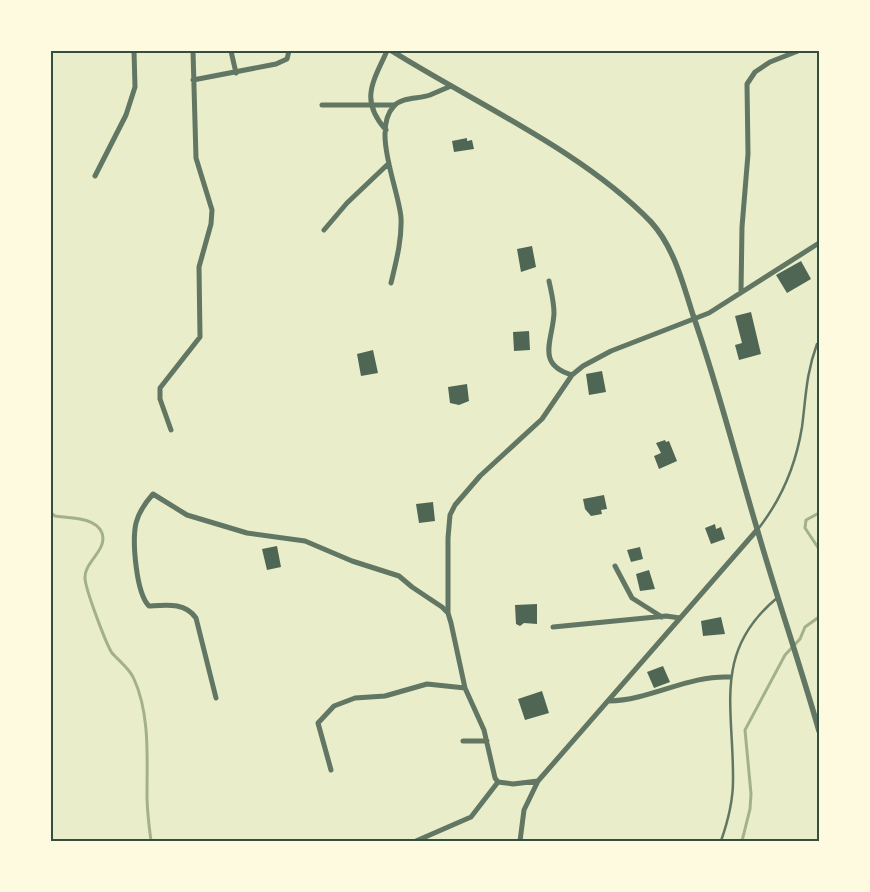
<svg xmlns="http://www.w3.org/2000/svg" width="870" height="892" viewBox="0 0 870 892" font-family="'Golos Text',sans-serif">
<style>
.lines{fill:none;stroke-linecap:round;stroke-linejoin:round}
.stream{stroke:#a3b18a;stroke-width:3}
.building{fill:#4f6655}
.service{stroke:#617663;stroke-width:2.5}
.minor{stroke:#617663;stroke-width:5}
.tertiary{stroke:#617663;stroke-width:5.5}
.neatline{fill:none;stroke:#344e41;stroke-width:2}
</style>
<rect width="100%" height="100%" fill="#e9edc9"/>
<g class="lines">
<path class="stream" d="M 51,513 L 55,516 C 69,518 96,517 102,533 C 108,550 84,562 85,578 C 85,588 106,644 112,653 C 119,661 130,669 134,679 C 150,714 147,758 147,795 C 147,810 149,826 151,841
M 819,513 L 806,520 L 805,528 L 819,549
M 742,841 L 750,809 L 751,794 L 745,730 L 785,655 L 800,639 L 805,627 L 819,617"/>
</g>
<path class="building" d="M 467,138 L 467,141 L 472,140 L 474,149 L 454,152 L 452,141 Z
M 532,246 L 536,267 L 521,272 L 517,249 Z
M 801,261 L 811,279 L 787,293 L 776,275 Z
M 751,312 L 761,354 L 739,360 L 735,345 L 742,343 L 735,316 Z
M 529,331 L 530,350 L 514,351 L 513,332 Z
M 373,350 L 378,373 L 361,376 L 357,354 Z
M 602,371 L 606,392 L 589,395 L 586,374 Z
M 467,384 L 469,401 L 459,405 L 450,403 L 448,387 Z
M 665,440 L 666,442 L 669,441 L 677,461 L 659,469 L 654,456 L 661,453 L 656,443 Z
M 604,495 L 607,509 L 601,510 L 602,514 L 591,516 L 585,509 L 583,499 Z
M 433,502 L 435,521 L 419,523 L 416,504 Z
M 715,524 L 716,529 L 721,527 L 725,539 L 711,544 L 705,528 Z
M 277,546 L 281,567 L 267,570 L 262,549 Z
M 640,547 L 643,559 L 631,562 L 627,550 Z
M 649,570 L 655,589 L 640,591 L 636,574 Z
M 537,604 L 537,624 L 524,623 L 520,626 L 516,624 L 515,605 Z
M 721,617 L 725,634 L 703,636 L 701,621 Z
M 663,666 L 670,682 L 654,688 L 647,672 Z
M 542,691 L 549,713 L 525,720 L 518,699 Z"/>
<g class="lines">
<path class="service" d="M 758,529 C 781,500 796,464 802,427 C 806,396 806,374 817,344
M 721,841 C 728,821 733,802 733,781 C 734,708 712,652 777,598"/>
<path class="minor" d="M 231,51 L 236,73
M 193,80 L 276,64 L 287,59 L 289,51
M 322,105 L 394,105
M 386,130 C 360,101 372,83 387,51
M 95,176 L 126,115 L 135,87 L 134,51
M 324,230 L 347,203 L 387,165
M 549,281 C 551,291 554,302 554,313 C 553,340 535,364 572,375
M 391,283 C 396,262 402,240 401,218 C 399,190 371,130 394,106 C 402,97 419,99 430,95 C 437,92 444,89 451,86
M 741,292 L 742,227 L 748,154 L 747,84 L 755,72 L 770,62 L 798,51
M 171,430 L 160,399 L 160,388 L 200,337 L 199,267 L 211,224 L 212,210 L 196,158 L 193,51
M 615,566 L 632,598 L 662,617
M 448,613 L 448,538 L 450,515 L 455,505 L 480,476 L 542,419 L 572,375 L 583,366 L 611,351 L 709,313 L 819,243
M 553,627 L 666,616 L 680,618
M 216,698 L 196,618 C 185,602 166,605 149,606 C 136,593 132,541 136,523 C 139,511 145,503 153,494 L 187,515 L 247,533 L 305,541 L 352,561 L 399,576 L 412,587 L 442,607 L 448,613 L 451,623 L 465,688 L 484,730 L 495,778 L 498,782 L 513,784 L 538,781
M 609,701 C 651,700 688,675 730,677
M 463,741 L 487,741
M 331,770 L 318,723 L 334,706 L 355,698 L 385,696 L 427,684 L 465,688
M 416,841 L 471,817 L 498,782
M 520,841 L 524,810 L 538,781 L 757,530"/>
<path class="tertiary" d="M 392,51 C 475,103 584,152 651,222 C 674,247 683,284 693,315 C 718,386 736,459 758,532 C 777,598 800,664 819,731"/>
</g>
<rect width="870" height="892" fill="none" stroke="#fefae0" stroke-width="105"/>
<rect x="52" y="52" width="766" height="788" class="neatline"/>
</svg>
